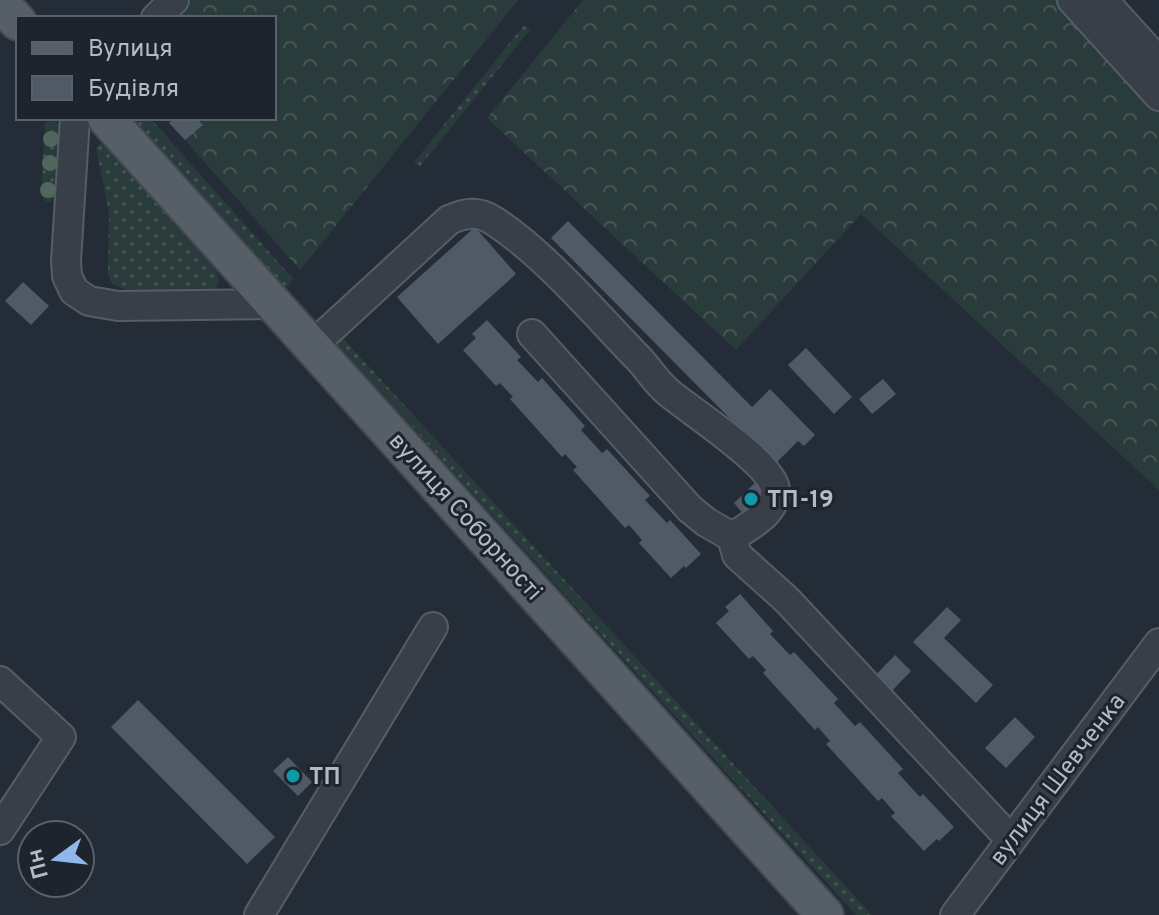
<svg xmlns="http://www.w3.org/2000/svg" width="1159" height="915" viewBox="0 0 1159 915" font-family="Overpass,sans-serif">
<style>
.grass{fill:url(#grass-dots)}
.forest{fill:url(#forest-crowns)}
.building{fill:#505966}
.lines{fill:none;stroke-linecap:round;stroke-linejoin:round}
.minor-casing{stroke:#565d66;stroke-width:32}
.major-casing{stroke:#414851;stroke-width:40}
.minor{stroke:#383f48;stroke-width:28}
.major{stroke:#565e68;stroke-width:36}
.tree{fill:#4f675c}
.culture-dot{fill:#0f9aa8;stroke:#1d242d;stroke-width:3}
.labels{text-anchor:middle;stroke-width:6;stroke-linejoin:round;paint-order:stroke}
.poi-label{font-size:24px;font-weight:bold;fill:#b3bac4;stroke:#1d242d;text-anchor:start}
.street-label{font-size:24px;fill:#b3bac4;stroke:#1d242d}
</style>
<defs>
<pattern id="grass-dots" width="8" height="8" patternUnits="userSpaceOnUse" patternTransform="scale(2)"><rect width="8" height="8" fill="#293b3a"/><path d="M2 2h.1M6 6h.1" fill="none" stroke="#465555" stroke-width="1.8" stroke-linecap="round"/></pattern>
<pattern id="forest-crowns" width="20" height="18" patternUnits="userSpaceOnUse" patternTransform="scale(2)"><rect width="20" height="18" fill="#293b3a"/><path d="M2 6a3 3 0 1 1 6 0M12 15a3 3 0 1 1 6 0" fill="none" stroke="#465555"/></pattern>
</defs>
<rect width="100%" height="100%" fill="#242d37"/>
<path class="grass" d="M 524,25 L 530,30 L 420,166 L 414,162 Z
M 131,118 L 150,118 L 293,279 L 286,288 Z
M 54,120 L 59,125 L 55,196 L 51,201 L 47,202 L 41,195 L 45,125 L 48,121 Z
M 99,144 L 106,146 L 216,270 L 219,282 L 215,290 L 206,293 L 126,290 L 112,284 L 108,274 L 109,212 L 96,148 Z
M 339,334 L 872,915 L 856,915 L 335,342 Z"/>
<path class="forest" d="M 191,0 L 518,0 L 300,270 L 185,140 L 202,125 L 196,118 L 274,118 L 274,18 L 173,18 Z
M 583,0 L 1058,0 L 1159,111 L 1159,490 L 861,214 L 736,350 L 487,118 Z"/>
<path class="building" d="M 174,118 L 196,118 L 203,125 L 185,140 L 169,123 Z
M 568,221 L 752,407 L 770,389 L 815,435 L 804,446 L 798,441 L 775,464 L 551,238 Z
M 475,227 L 516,274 L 438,344 L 397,297 Z
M 23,282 L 49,306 L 31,325 L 5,301 Z
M 487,320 L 521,357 L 517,360 L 538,382 L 542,378 L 585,426 L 581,430 L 602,453 L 607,449 L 650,496 L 645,500 L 667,523 L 670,520 L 701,554 L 686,568 L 684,566 L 671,578 L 639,543 L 642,540 L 629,525 L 625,528 L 573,470 L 577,467 L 565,454 L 562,457 L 510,399 L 513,397 L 500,383 L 496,386 L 463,350 L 476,338 L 472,334 Z
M 806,348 L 852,397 L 834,414 L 788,365 Z
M 883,379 L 896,394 L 872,414 L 859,399 Z
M 757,481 L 769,495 L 745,516 L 734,503 Z
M 740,594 L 773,631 L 770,634 L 790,655 L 794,652 L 838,699 L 834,703 L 855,726 L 860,722 L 903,769 L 898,773 L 920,797 L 923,794 L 954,827 L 939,841 L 937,839 L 924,851 L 891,816 L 895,813 L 882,798 L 878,801 L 826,744 L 830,741 L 818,727 L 815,730 L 763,673 L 766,670 L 753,656 L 749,659 L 716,623 L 729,611 L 725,607 Z
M 947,607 L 961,620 L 944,638 L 993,685 L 976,703 L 913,642 Z
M 895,655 L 911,671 L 887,696 L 871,680 Z
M 138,700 L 275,837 L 247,864 L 111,727 Z
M 1015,717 L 1035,737 L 1006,768 L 985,748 Z
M 288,757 L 312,782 L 298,796 L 273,771 Z"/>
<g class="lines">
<g class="minor-casing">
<path id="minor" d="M 1072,0 L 1159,96
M 1103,0 L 1159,62
M 156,18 L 174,0
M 75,118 L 66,261 L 67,276 L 74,291 L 89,301 L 118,306 L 274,304
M 532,334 L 690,509 L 706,522 L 732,537 L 737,555 L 787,600 L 1011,840
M 312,346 L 449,220 C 465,213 478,210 494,221 C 545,254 597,316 640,360 C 649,370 657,383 668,392 C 690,411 771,462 775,489 C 777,513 749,526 732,537
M 0,681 L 61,737 L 0,830
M 259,915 L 433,627
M 955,915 L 1159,643"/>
</g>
<g class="major-casing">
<path id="major" d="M 0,2 L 18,22
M 106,118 L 825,915"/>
</g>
<use href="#minor" class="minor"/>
<use href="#major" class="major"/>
</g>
<g class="tree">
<circle cx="51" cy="139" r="8"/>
<circle cx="50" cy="163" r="8"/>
<circle cx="48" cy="190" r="8"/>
</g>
<g class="culture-dot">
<circle cx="751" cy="499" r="8"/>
<circle cx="293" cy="776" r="8"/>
</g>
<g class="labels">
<g class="poi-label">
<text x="767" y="507">ТП-19</text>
<text x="309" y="784">ТП</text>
</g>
<g class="street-label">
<text transform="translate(466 516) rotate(48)" y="8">вулиця Соборності</text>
<text transform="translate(1057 779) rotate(-53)" y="8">вулиця Шевченка</text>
</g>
</g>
<rect x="16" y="16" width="260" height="104" fill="#1d242d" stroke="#596069" stroke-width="2"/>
<rect x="32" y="42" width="40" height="12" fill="#565e68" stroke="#596069" stroke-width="2"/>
<text x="88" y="56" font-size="24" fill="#b3bac4">Вулиця</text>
<rect x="32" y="76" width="40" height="24" fill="#505966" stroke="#596069" stroke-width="2"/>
<text x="88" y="96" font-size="24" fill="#b3bac4">Будівля</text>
<g transform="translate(56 859) rotate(255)"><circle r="38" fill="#1d242d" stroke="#596069" stroke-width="2"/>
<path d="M0-6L14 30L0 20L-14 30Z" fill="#90b7eb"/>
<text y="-12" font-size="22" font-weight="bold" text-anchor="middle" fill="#b3bac4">Пн</text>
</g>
</svg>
